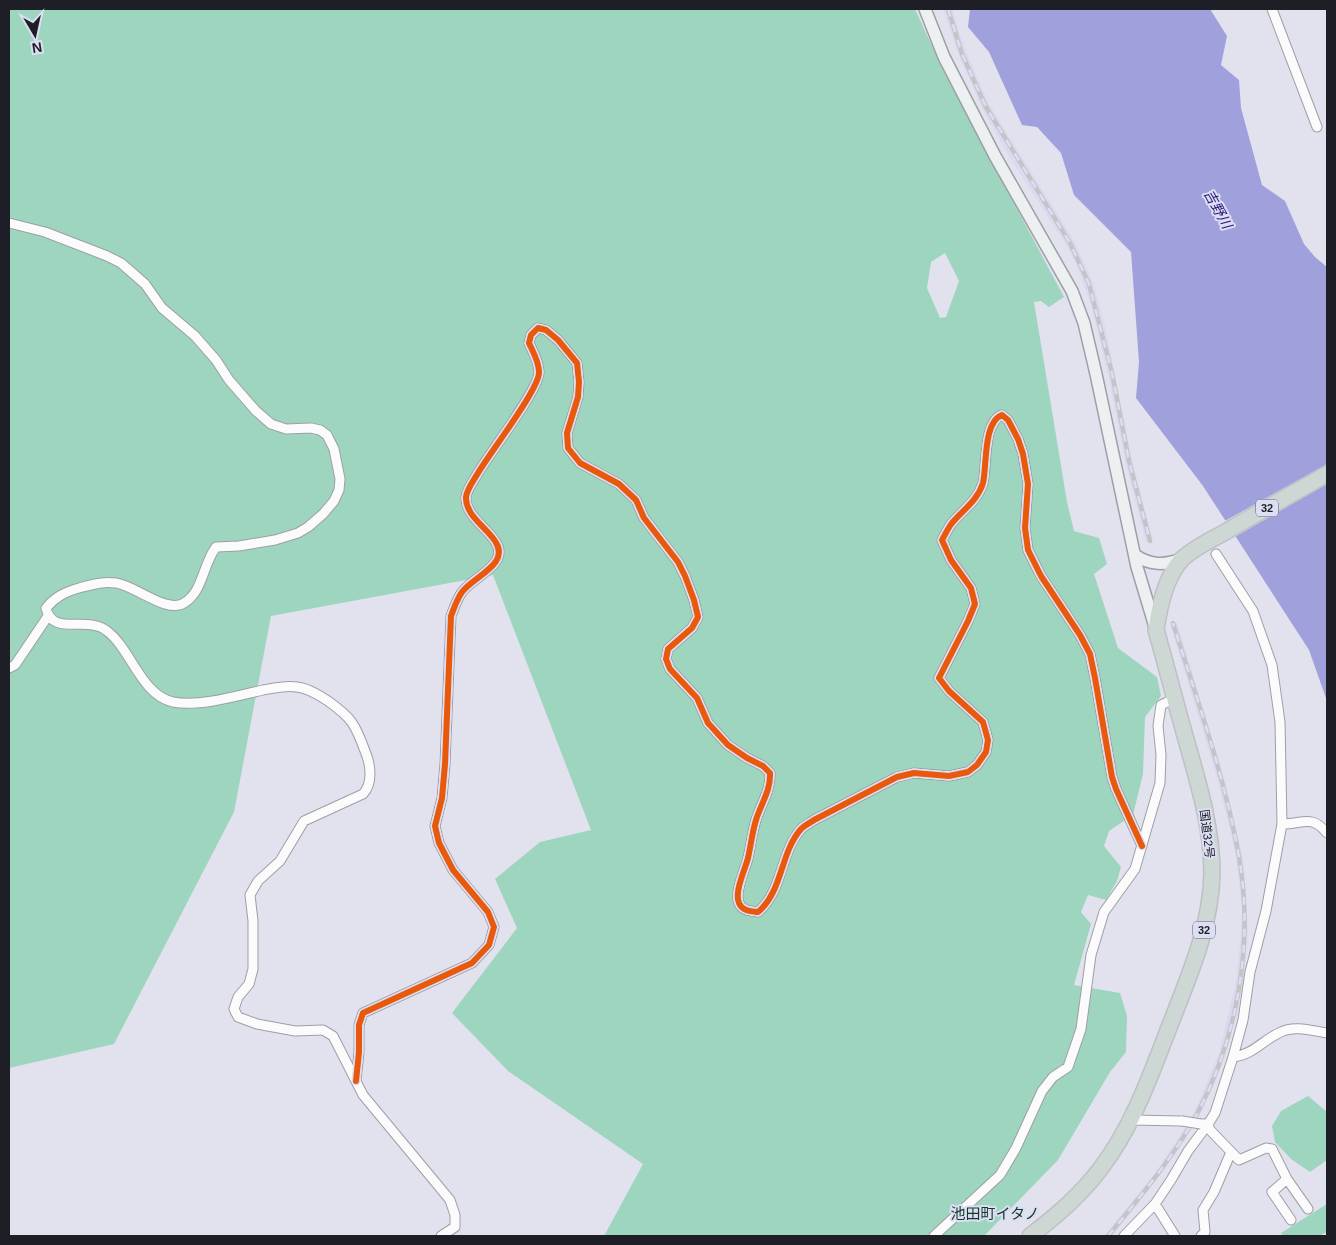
<svg xmlns="http://www.w3.org/2000/svg" width="1336" height="1245" viewBox="0 0 1336 1245" font-family="Arial,'Noto Sans JP',sans-serif">
<style>
.built{fill:#d9daef}
.forest{fill:#9ed5be;fill-rule:evenodd}
.water{fill:#a0a0dd}
.pier{fill:#e2e2ee}
.lines{fill:none;stroke-linecap:round;stroke-linejoin:round}
.street-casing{stroke:#9e9ea7;stroke-width:11}
.secondary-casing{stroke:#9e9ea7;stroke-width:14}
.highway-casing{stroke:#bfbfc5;stroke-width:18}
.street{stroke:#fbfbfc;stroke-width:9}
.secondary{stroke:#edf0f1;stroke-width:11}
.highway{stroke:#cdd8d4;stroke-width:15}
.rail-casing{stroke:#c4c4c7;stroke-width:4.5}
.rail{stroke:#dddef3;stroke-width:2.5;stroke-dasharray:8;stroke-linecap:butt}
.street-bridge-casing{stroke:#9e9ea7;stroke-width:11;stroke-linecap:butt}
.street-bridge{stroke:#fbfbfc;stroke-width:9}
.cycleway-casing{stroke:#dddef3;stroke-width:9}
.cycleway{stroke:#e8590c;stroke-width:6}
.labels{text-anchor:middle;stroke-width:4;stroke-linejoin:round;paint-order:stroke}
.shield{fill:#dddef3;stroke:#575864;stroke-width:1}
.shield-label{font-size:11px;font-weight:bold;fill:#1e1f26}
.street-label{font-size:12px;fill:#1e1f26;stroke:#dddef3}
.water-label{font-size:14px;font-style:italic;fill:#2a1677;stroke:#dddef3}
.quarter-label{font-size:15px;fill:#103b26;stroke:#dddef3}
</style>
<rect width="100%" height="100%" fill="#e2e2ee"/>
<path class="built" d="M 943,9 L 952,9 L 966,51 L 989,104 L 1073,239 L 1093,282 L 1106,330 L 1132,460 L 1153,540 L 1146,542 L 1125,461 L 1108,374 L 1091,306 L 1077,266 L 1066,245 L 1008,155 L 982,108 L 959,56 Z
M 1177,622 L 1223,774 L 1243,857 L 1248,932 L 1243,983 L 1235,1020 L 1225,1055 L 1212,1089 L 1200,1115 L 1180,1147 L 1138,1204 L 1112,1236 L 1104,1236 L 1157,1171 L 1194,1113 L 1219,1053 L 1236,981 L 1241,932 L 1242,909 L 1236,858 L 1230,829 L 1216,775 L 1170,624 Z"/>
<path class="forest" d="M 9,9 L 915,9 L 945,74 L 1064,297 L 1049,307 L 1041,301 L 1034,302 L 1067,502 L 1074,531 L 1099,538 L 1107,564 L 1094,574 L 1118,648 L 1157,677 L 1161,696 L 1145,717 L 1143,774 L 1133,815 L 1109,831 L 1104,846 L 1121,867 L 1117,881 L 1106,900 L 1088,895 L 1081,912 L 1091,924 L 1074,985 L 1120,993 L 1127,1016 L 1126,1052 L 1110,1072 L 1058,1160 L 984,1236 L 604,1236 L 643,1164 L 508,1071 L 452,1013 L 517,928 L 495,879 L 540,842 L 591,830 L 493,575 L 271,616 L 234,812 L 114,1044 L 9,1068 ZM 945,253 L 959,281 L 946,317 L 940,318 L 927,288 L 931,262 Z
M 1308,1096 L 1326,1111 L 1327,1160 L 1310,1172 L 1291,1159 L 1275,1142 L 1272,1126 L 1281,1111 Z
M 1327,1204 L 1327,1232 L 1319,1236 L 1283,1236 L 1281,1233 Z"/>
<path class="water" d="M 970,9 L 1210,9 L 1227,36 L 1221,65 L 1239,80 L 1241,108 L 1262,185 L 1285,201 L 1304,244 L 1315,257 L 1327,267 L 1327,701 L 1309,650 L 1203,486 L 1136,398 L 1139,362 L 1131,252 L 1074,195 L 1061,153 L 1037,127 L 1022,125 L 989,52 L 968,27 Z"/>
<path class="pier" d="M 1327,464 L 1327,484 L 1233,538 L 1223,522 Z"/>
<g class="lines">
<g class="street-casing">
<path id="street" d="M 1272,9 L 1317,127
M 9,223 L 45,232 L 107,256 L 121,263 L 145,284 L 162,308 L 195,336 L 216,360 L 229,380 L 256,411 L 271,424 L 286,429 L 311,428 L 320,430 L 327,435 L 334,449 L 340,479 L 339,490 L 334,501 L 323,514 L 308,527 L 298,533 L 275,540 L 239,546 L 216,547 C 203,564 203,592 184,603 C 167,614 136,586 116,583 C 103,581 91,585 79,588 C 65,592 55,597 46,608 C 52,637 88,615 107,631 C 131,649 141,695 173,702 C 199,707 237,696 263,690 C 274,688 286,685 297,687 C 308,688 319,695 328,701 C 352,718 355,724 365,751 C 371,765 373,783 363,794 L 304,821 L 280,861 L 258,881 L 250,895 L 253,921 L 253,969 L 249,984 L 238,997 L 234,1009 L 238,1017 L 257,1024 L 295,1031 L 323,1030 L 333,1036 L 363,1095 L 450,1200 L 455,1215 L 455,1227 L 441,1236
M 9,668 L 15,665 L 48,616
M 1282,824 C 1303,824 1311,814 1327,833
M 1233,1057 C 1253,1055 1264,1039 1281,1032 C 1294,1025 1313,1031 1327,1033
M 356,1081 L 359,1052 L 359,1025 L 363,1013 L 472,963 L 489,945 L 494,927 L 488,912 L 453,870 L 439,843 L 435,826 L 442,798 L 445,764 L 451,616 C 454,608 457,599 462,592 C 474,576 511,564 495,541 C 486,527 465,515 466,497 C 467,489 474,480 478,473 C 489,454 540,388 539,372 C 539,362 533,352 529,343 L 531,335 L 538,328 L 546,330 L 558,340 L 577,363 L 579,382 L 578,397 L 567,433 L 568,448 L 580,463 L 619,484 L 636,500 L 644,518 L 678,562 L 685,576 L 694,600 L 698,617 L 692,628 L 668,649 L 666,659 L 670,669 L 697,698 L 708,723 L 728,745 L 747,758 L 763,766 L 770,773 C 771,790 761,804 756,820 C 752,833 751,845 748,858 C 745,870 734,892 739,903 C 742,911 751,911 758,912 C 783,891 780,853 801,829 C 805,825 810,823 814,820 L 897,777 L 914,773 L 949,776 L 968,772 L 977,765 L 986,752 L 988,740 L 983,722 L 949,691 L 939,678 L 968,621 L 975,604 L 971,588 L 951,560 L 942,540 C 945,535 948,528 952,523 C 963,510 978,500 983,483 C 987,466 983,422 1002,415 L 1008,420 L 1018,439 L 1023,454 L 1028,484 L 1025,528 L 1028,550 L 1041,576 L 1080,635 L 1090,654 L 1095,678 L 1112,777 L 1116,789 L 1142,846
M 1130,1120 L 1182,1121
M 1201,1124 L 1208,1124 L 1215,1113 L 1233,1057 L 1243,1020 L 1250,972 L 1266,911 L 1282,824 L 1280,722 L 1272,665 L 1253,611 L 1216,554
M 1208,1124 L 1210,1130 L 1239,1160 L 1266,1148 L 1272,1149 L 1287,1179 L 1308,1209
M 1287,1179 L 1272,1192 L 1291,1220
M 934,1236 L 1000,1175 L 1016,1148 L 1042,1091 L 1053,1077 L 1068,1067 L 1081,1029 L 1091,955 L 1104,912 L 1135,869 L 1160,783 L 1161,755 L 1158,726 L 1161,705 L 1174,699
M 1124,1236 L 1155,1204
M 1175,1236 L 1155,1204 L 1171,1180 L 1188,1151 L 1208,1124
M 1201,1236 L 1205,1232 L 1203,1210 L 1214,1192 L 1231,1152"/>
</g>
<g class="secondary-casing">
<path id="secondary" d="M 925,9 L 944,57 L 995,156 L 1072,291 L 1084,323 L 1096,374 L 1137,567 L 1155,627
M 1135,555 C 1151,566 1165,565 1183,559"/>
</g>
<g class="highway-casing">
<path id="highway" d="M 1030,1236 C 1056,1216 1081,1195 1101,1168 C 1133,1126 1151,1074 1170,1025 C 1189,976 1211,927 1212,873 C 1212,822 1195,773 1182,725 C 1173,693 1165,661 1156,630 C 1159,608 1166,576 1182,559 C 1195,547 1213,539 1227,531 C 1261,511 1294,493 1327,474"/>
</g>
<use href="#street" class="street"/>
<use href="#secondary" class="secondary"/>
<use href="#highway" class="highway"/>
<g class="rail-casing">
<path id="rail" d="M 948,9 L 962,54 L 986,107 L 1070,243 L 1089,284 L 1112,373 L 1129,461 L 1150,541
M 1108,1236 C 1140,1197 1173,1158 1197,1114 C 1238,1037 1254,942 1239,857 C 1225,777 1197,700 1173,623"/>
</g>
<use href="#rail" class="rail"/>
<g class="street-bridge-casing">
<path id="street-bridge" d="M 1182,1121 L 1201,1124"/>
</g>
<use href="#street-bridge" class="street-bridge"/>
<g class="cycleway-casing">
<path id="cycleway" d="M 356,1081 L 359,1052 L 359,1025 L 363,1013 L 472,963 L 489,945 L 494,927 L 488,912 L 453,870 L 439,843 L 435,826 L 442,798 L 445,764 L 451,616 C 454,608 457,599 462,592 C 474,576 511,564 495,541 C 486,527 465,515 466,497 C 467,489 474,480 478,473 C 489,454 540,388 539,372 C 539,362 533,352 529,343 L 531,335 L 538,328 L 546,330 L 558,340 L 577,363 L 579,382 L 578,397 L 567,433 L 568,448 L 580,463 L 619,484 L 636,500 L 644,518 L 678,562 L 685,576 L 694,600 L 698,617 L 692,628 L 668,649 L 666,659 L 670,669 L 697,698 L 708,723 L 728,745 L 747,758 L 763,766 L 770,773 C 771,790 761,804 756,820 C 752,833 751,845 748,858 C 745,870 734,892 739,903 C 742,911 751,911 758,912 C 783,891 780,853 801,829 C 805,825 810,823 814,820 L 897,777 L 914,773 L 949,776 L 968,772 L 977,765 L 986,752 L 988,740 L 983,722 L 949,691 L 939,678 L 968,621 L 975,604 L 971,588 L 951,560 L 942,540 C 945,535 948,528 952,523 C 963,510 978,500 983,483 C 987,466 983,422 1002,415 L 1008,420 L 1018,439 L 1023,454 L 1028,484 L 1025,528 L 1028,550 L 1041,576 L 1080,635 L 1090,654 L 1095,678 L 1112,777 L 1116,789 L 1142,846"/>
</g>
<use href="#cycleway" class="cycleway"/>
</g>
<g class="labels">
<g class="shield">
<rect x="1256" y="499.5" width="22" height="17" rx="4"/>
<rect x="1193" y="921.5" width="22" height="17" rx="4"/>
</g>
<g class="shield-label">
<text x="1267" y="512">32</text>
<text x="1204" y="934">32</text>
</g>
<g class="street-label">
<text transform="translate(1207 834) rotate(83)" y="4">国道32号</text>
</g>
<g class="water-label">
<text transform="translate(1218 209) rotate(61)" y="5">吉野川</text>
</g>
<g class="quarter-label">
<text x="995" y="1219">池田町イタノ</text>
</g>
</g>
<rect width="1336" height="1245" fill="none" stroke="#1e1f26" stroke-width="20"/>
<g transform="translate(35 35) rotate(171)" stroke="#dddef3" stroke-width="4" paint-order="stroke">
<path d="M0-4L9 19L0 12L-9 19Z" fill="#1e1f26"/>
<text y="-8" font-size="14" font-weight="bold" text-anchor="middle" fill="#1e1f26">N</text>
</g>
</svg>
